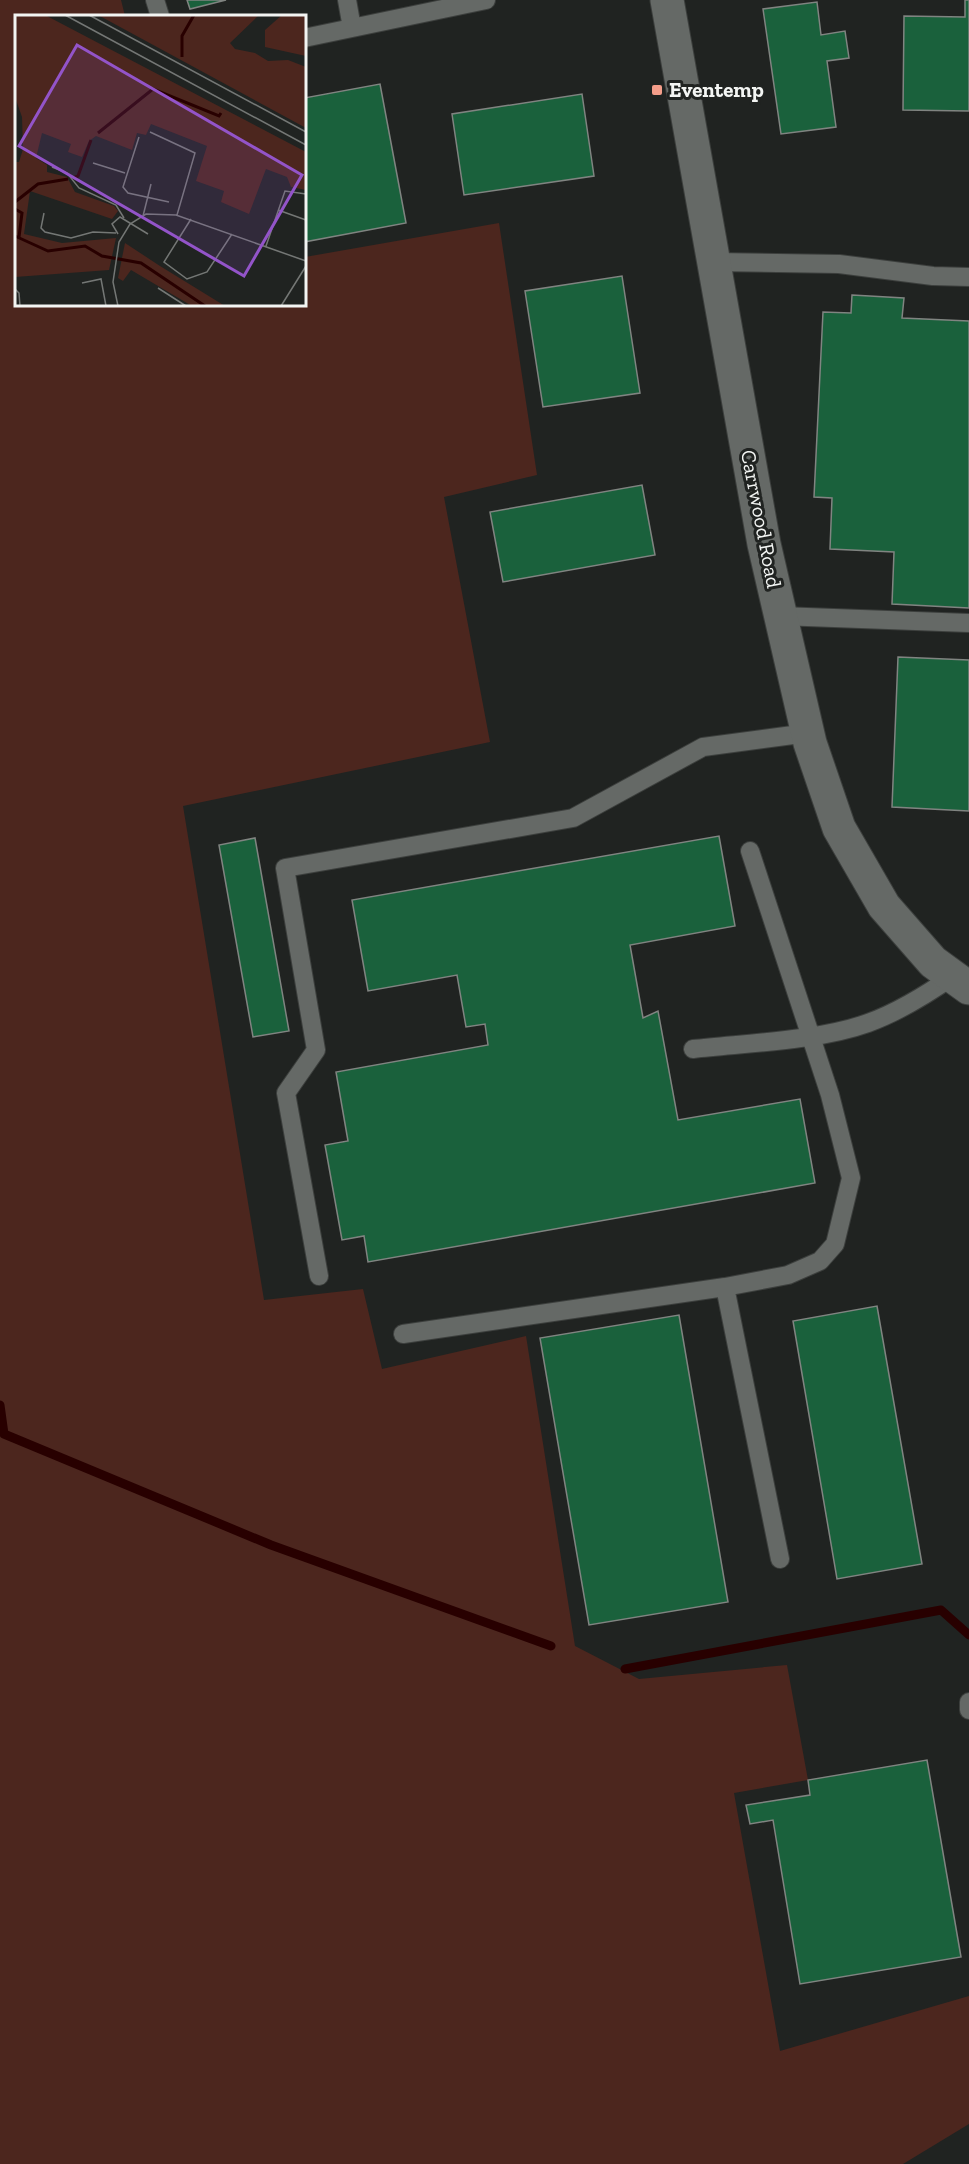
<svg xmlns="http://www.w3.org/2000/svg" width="969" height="2164" viewBox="0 0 969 2164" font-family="'Zilla Slab',serif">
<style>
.green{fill:#4c261e}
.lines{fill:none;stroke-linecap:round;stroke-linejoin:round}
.stream{stroke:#280000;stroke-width:9}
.building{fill:#1a613c;stroke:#808481;stroke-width:1.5}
.lane-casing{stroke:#3c3f3d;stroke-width:20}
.secondary-casing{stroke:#3c3f3d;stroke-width:35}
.lane{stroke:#656966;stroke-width:18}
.secondary{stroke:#656966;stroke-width:33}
.poi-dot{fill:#f49e8a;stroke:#202321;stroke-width:2}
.labels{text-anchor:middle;stroke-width:6;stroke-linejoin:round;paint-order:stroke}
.poi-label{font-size:21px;font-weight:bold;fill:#f3f5f3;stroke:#202321;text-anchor:start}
.street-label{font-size:21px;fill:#f3f5f3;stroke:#202321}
.inset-river{fill:none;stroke:#280000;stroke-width:3}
.inset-road{fill:none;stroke:#747775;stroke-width:1.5}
.view{fill:#9354c9;fill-opacity:0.15;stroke:#9354c9;stroke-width:3}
.inset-edge{fill:none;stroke:#f3f5f3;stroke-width:3}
</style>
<rect width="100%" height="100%" fill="#202321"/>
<path class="green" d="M 0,0 L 121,0 L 125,16 L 16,16 L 16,304 L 304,304 L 305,257 L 499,223 L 537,475 L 444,497 L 490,742 L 183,806 L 264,1300 L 363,1289 L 382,1369 L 526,1336 L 575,1646 L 639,1679 L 787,1665 L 808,1780 L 734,1793 L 780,2051 L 969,1996 L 969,2124 L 903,2164 L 0,2164 Z"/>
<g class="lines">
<path class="stream" d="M 0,1405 L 4,1434 L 271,1545 L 551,1646
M 625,1669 L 941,1610 L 969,1635"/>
</g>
<path class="building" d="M 187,0 L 226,0 L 190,9 Z
M 965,0 L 969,0 L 969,111 L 903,110 L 904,16 L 965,17 Z
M 817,2 L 821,35 L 845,31 L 849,58 L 827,61 L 836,127 L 781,134 L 763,9 Z
M 380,84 L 406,223 L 304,242 L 304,98 Z
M 582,94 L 594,176 L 464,195 L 452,114 Z
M 622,276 L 640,393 L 543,407 L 525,291 Z
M 852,295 L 904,298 L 902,318 L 969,321 L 969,608 L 892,604 L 894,552 L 830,549 L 832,498 L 814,497 L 823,312 L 851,313 Z
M 642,485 L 655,555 L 503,582 L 490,512 Z
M 898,657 L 969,660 L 969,811 L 892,807 Z
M 719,836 L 735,926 L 630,945 L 643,1018 L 658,1011 L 678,1120 L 800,1099 L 815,1183 L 368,1262 L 364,1236 L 342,1240 L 325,1145 L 348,1141 L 336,1072 L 488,1045 L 485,1024 L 466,1027 L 457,975 L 368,991 L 352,900 Z
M 255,838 L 289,1031 L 253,1037 L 219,845 Z
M 877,1306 L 922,1564 L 837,1579 L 793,1321 Z
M 679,1315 L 728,1602 L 589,1625 L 540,1338 Z
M 927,1760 L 961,1957 L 800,1984 L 773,1820 L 750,1824 L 746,1805 L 810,1795 L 808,1780 Z"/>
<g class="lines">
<g class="lane-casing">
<path id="lane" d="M 155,0 L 160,16
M 347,0 L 352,28
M 304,38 L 486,0
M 714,262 L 839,264 L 933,276 L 969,277
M 780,616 L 969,623
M 693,1049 C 746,1043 818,1041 868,1023 C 898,1012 926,995 953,976
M 319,1276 L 286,1093 L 316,1050 L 285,868 L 573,818 L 703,747 L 808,733
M 725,1287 L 780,1559
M 403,1334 L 725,1287 L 788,1275 L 820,1261 L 835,1244 L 851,1178 L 830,1095 L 750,851
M 969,1702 L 969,1710"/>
</g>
<g class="secondary-casing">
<path id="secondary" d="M 667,0 L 764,544 L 810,743 L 839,828 L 884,906 L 933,962 L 969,988"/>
</g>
<use href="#lane" class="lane"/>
<use href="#secondary" class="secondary"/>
</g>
<rect class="poi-dot" x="651" y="84" width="12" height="12" rx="3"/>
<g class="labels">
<g class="poi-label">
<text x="669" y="97">Eventemp</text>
</g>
<g class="street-label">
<text transform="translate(761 519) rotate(79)" y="7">Carrwood Road</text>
</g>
</g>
<g transform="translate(15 15)">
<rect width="291" height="291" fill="#202321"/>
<path d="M 0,0 L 30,0 L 291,137 L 291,175 L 276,172 L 272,162 L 251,154 L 234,199 L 206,187 L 209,176 L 181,166 L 192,131 L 136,109 L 131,120 L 122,118 L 117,135 L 81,121 L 74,126 L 67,142 L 53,137 L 56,129 L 27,118 L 21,143 L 32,150 L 32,157 L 52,162 L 60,177 L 99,191 L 103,196 L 97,204 L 15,176 L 9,219 L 47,228 L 101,223 L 94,255 L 0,262 L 0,147 L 4,147 L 8,134 L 7,102 L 0,82 ZM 83,0 L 244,0 L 215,28 L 220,34 L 240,38 L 253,46 L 273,45 L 291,52 L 291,113 ZM 267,0 L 291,0 L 291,41 L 250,32 L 250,15 ZM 110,228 L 145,251 L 210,291 L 177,291 L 116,255 L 108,266 L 103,263 Z" fill="#4c261e"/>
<path class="inset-river" d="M 167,42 L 167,21 L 179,0M 83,118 L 138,74 L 204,101 L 206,98M 58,163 L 63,161 L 76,125M 0,187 L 23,169 L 53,164M 0,194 L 7,198 L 4,222M 0,221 L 33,236 L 70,231 L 87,241 L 126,248 L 190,291"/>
<path class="inset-road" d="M 50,0 L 291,130M 74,0 L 291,117M 135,117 L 180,138 L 162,200M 124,122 L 108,172 L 113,178 L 154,187M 78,148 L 110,158M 37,152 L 52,158 L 64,173 L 101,190 L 109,203M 263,195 L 291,205M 29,198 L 26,213 L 30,217 L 56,223 L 78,217 L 101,218M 128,201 L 136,169M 176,204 L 149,247 L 172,264 L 192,257 L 217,219M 103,219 L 97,209 L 105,202 L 133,219M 251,231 L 270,176 L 291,179M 67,268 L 86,264 L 91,291M 143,273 L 171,291M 0,274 L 4,278 L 5,291M 103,291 L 98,267 L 104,227 L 115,209 L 131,199 L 161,200 L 291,246M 266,291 L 291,251"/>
<path class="view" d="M 62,30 L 287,160 L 229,261 L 4,131 Z"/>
<rect width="291" height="291" class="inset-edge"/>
</g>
</svg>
